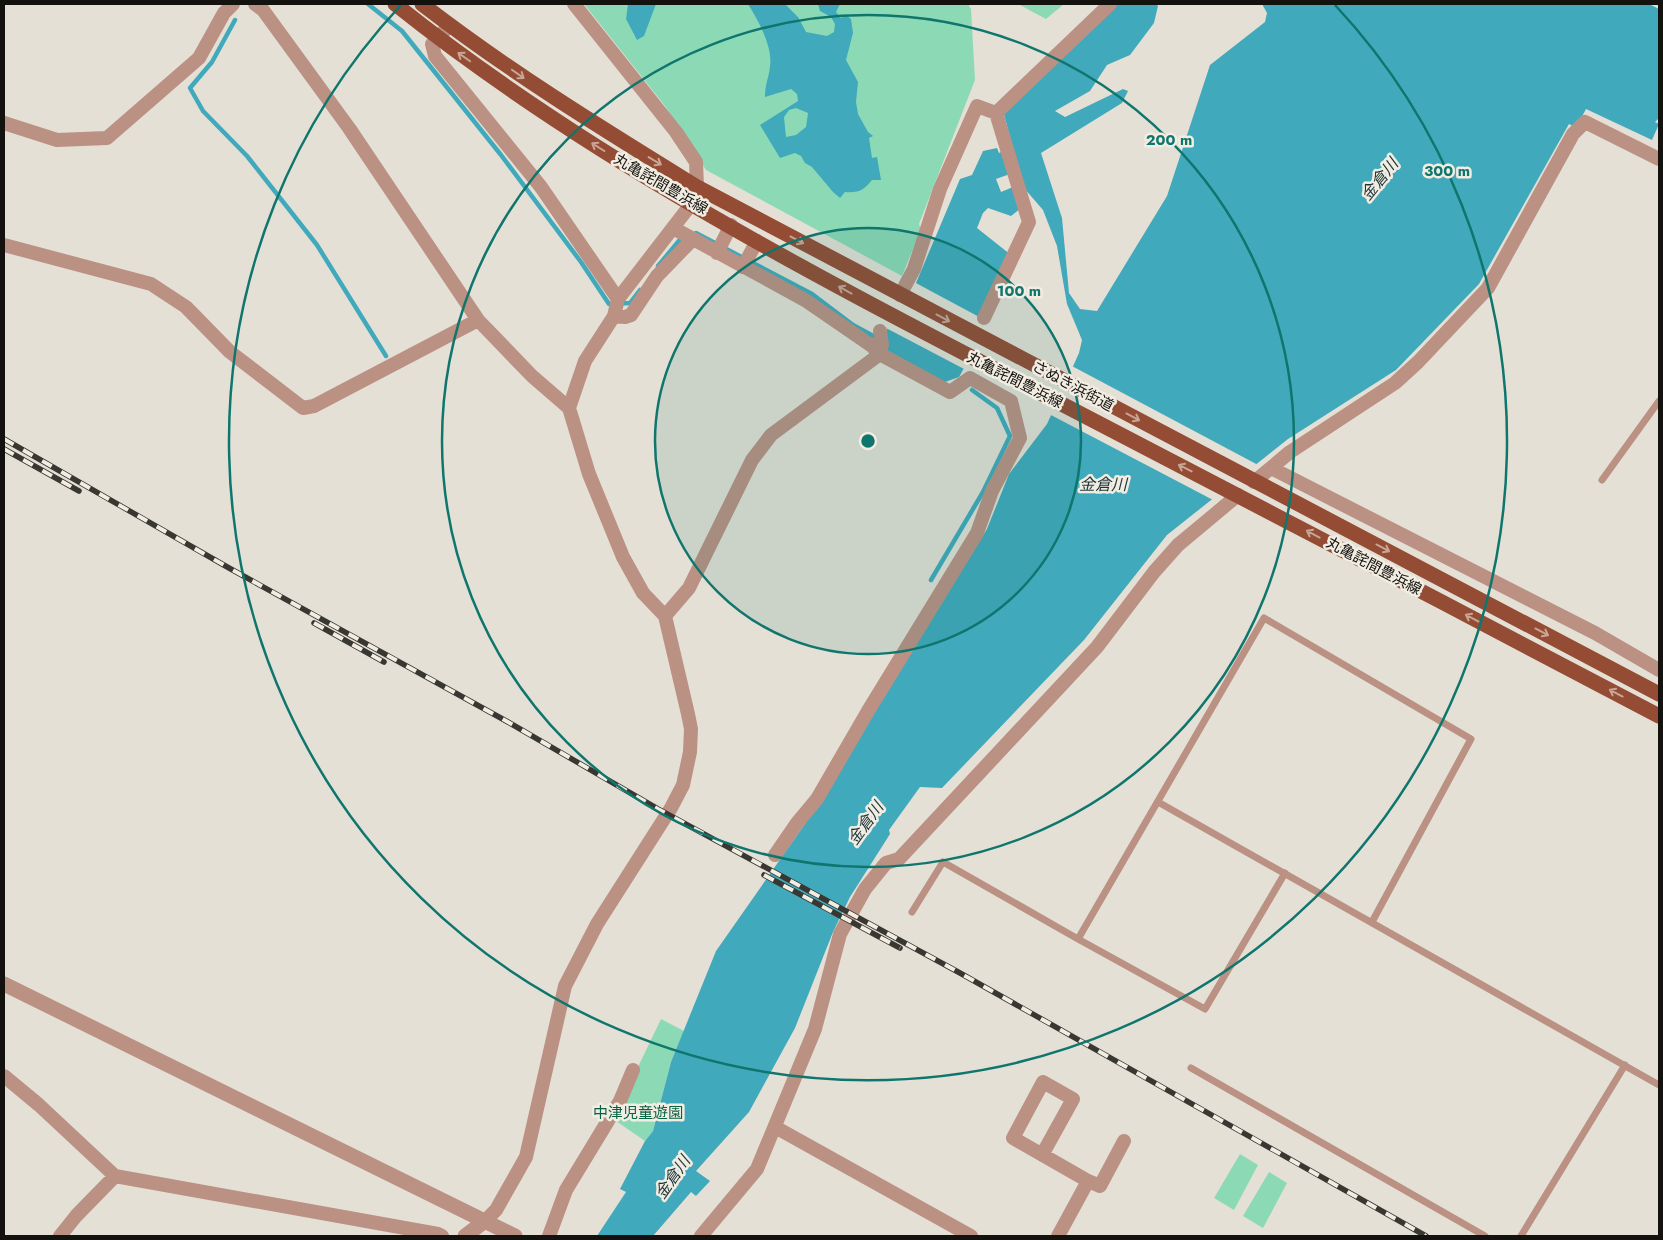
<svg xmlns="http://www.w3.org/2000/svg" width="1663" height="1240" viewBox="0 0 1663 1240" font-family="Jost,'Noto Sans JP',sans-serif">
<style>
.green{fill:#8cdab5}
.water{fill:#41a9bc;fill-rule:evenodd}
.pier{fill:#e5e0d5}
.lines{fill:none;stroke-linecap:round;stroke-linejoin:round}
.stream{stroke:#41a9bc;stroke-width:4.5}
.service{stroke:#bb9183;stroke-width:7}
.minor{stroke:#bb9183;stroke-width:14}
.tertiary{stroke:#bb9183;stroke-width:15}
.primary{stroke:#944c34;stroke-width:15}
.rail-casing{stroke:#383731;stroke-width:5.5}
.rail{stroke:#f2ede2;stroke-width:4;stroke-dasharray:11;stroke-linecap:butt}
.oneway{stroke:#c8a594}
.ring{fill:none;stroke:#0f766e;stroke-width:2.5}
.labels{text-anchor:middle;stroke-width:5;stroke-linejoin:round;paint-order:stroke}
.street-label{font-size:15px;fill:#13120e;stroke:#f2ede2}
.park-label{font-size:15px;fill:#086143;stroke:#f2ede2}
.water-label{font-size:16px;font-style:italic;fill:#1c3438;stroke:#f2ede2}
.centre{fill:#0f766e;stroke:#f2ede2;stroke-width:2.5}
.ring-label{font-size:15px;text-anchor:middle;font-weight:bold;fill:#0f766e;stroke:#f2ede2;stroke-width:5;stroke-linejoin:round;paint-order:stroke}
</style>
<rect width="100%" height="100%" fill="#e5e0d5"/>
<path class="green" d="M 584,4 L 968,4 L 971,9 L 975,80 L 919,224 L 921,229 L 902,276 L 706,170 L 665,106 Z
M 1018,4 L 1064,4 L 1046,19 Z
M 661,1019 L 684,1031 L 671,1062 L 653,1131 L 645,1141 L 613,1119 Z
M 1240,1154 L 1258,1165 L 1234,1210 L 1214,1198 Z
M 1269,1172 L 1287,1183 L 1263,1228 L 1243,1216 Z"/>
<path class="water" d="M 628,4 L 656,4 L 644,36 L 637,40 L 626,19 Z
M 748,4 L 785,4 L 798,17 L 806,32 L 827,36 L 834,32 L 835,24 L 831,17 L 820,11 L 818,4 L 840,4 L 836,12 L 841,18 L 846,15 L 851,19 L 853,33 L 846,60 L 858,82 L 856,102 L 858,114 L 868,132 L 873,136 L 869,138 L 872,158 L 877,157 L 881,180 L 872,180 C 864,190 859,193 845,192 L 840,198 L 833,192 L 812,167 L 805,163 L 801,156 L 795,153 L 780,158 L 760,125 L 798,101 L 797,94 L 791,89 L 765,97 C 765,83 769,78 770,66 C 773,47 758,20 748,4 ZM 796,108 L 808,113 L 806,127 L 796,135 L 786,137 L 784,117 L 789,110 Z
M 1116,4 L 1156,4 L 1158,6 L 1154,23 L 1130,55 L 1107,65 L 1090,91 L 1055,111 L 1065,117 L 1123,89 L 1128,91 L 1122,103 L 1041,153 L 1062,218 L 1069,293 L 1080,309 L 1097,311 L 1167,196 L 1210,65 L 1265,22 L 1267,13 L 1262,4 L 1649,4 L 1659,9 L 1659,118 L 1655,122 L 1659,124 L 1652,140 L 1586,109 L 1576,128 L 1569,124 L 1479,284 L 1396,370 L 1288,439 L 1167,535 L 1084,640 L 942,788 L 920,787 L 889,830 L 890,834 L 850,897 L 833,932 L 795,1028 L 749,1112 L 696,1171 L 710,1181 L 696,1196 L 691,1192 L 653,1236 L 597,1236 L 626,1192 L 620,1189 L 645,1141 L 653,1131 L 671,1062 L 716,951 L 814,811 L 987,529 L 1009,474 L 1047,424 L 1079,353 L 1082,340 L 1067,304 L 1057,246 L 1043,210 L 1024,188 L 1003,111 Z
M 997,148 L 999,153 L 1003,151 L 1010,174 L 996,179 L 1001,192 L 1013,187 L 1021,208 L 1011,216 L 988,208 L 983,213 L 977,228 L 1011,255 L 992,293 L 964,368 L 959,377 L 945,382 L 884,352 L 887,329 L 916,283 L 960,179 L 972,175 L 983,151 Z"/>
<path class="pier" d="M 914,282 L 983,319 L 966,370 L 886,328 Z
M 1070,365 L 1260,466 L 1215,501 L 1049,414 Z"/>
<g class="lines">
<path class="stream" d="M 368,4 L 402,31 L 501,155 L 581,262 L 609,304 L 630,303 L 640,290
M 235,20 L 212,62 L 190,88 L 203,111 L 247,156 L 317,245 L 386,356
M 696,233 L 812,294 L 853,325 L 877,338
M 658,266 L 683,236
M 931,580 L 983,492 L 1010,436 L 997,408 L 972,390"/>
<path class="service" d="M 1602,480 L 1659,401
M 1158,802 L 1659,1085
M 1285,873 L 1205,1009 L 1078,939 L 1264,618 L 1471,739 L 1372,922
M 912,912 L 943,862 L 1078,939
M 1191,1068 L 1485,1236
M 1521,1236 L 1625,1065"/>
<path class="minor" d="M 255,4 L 263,10 L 349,128 L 478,320 L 532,376 L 569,408
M 450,25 L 432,44 L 435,56 L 541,187 L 618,299
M 4,123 L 57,140 L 107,138 L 199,58 L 224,13 L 233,4
M 673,228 L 805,300 L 872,346 L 878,353 L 950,392 L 970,378 L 1011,401 L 1020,438 L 992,491 L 977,533 L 868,711 L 817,799 L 797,823 L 775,855
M 4,245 L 151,284 L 186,307 L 230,352 L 303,408 L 314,406 L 478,320
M 717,253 L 731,225
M 743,267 L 757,241
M 900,295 L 914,269 L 940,189 L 977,106 L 996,113
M 614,316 L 625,317 L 631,315 L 657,276 L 693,239
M 984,318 L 1029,222 L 996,113 L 1110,4
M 1271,468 L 1595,633 L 1659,670
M 1254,482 L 1290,452 L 1395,383 L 1418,362 L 1488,288 L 1573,134 L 1585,122 L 1659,159
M 665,616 L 689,588 L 752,460 L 771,435 L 876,357 L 882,345 L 880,331
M 4,1076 L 39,1105 L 115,1176 L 438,1234 L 442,1236
M 775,1127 L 971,1236
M 1042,1155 L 1073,1099 L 1043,1082 L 1013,1138 L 1088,1181 L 1100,1186 L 1124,1141
M 485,1221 L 496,1210 L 526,1157 L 565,986 L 597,924 L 671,808 L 683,785 L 690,752 L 691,729 L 688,714 L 665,616 L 643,593 L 623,557 L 589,474 L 569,408 L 585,361 L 614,316 L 618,299 L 692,203 L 697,187 L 696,162 L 676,132 L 574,4
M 60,1236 L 76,1216 L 115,1176
M 549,1236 L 566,1190 L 620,1101 L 633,1070
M 701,1236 L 757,1169 L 815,1029 L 840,934 L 865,889 L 886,863 L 899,859 L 1097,647 L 1154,572 L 1178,545 L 1238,495
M 1058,1236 L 1088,1181"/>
<path class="tertiary" d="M 4,984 L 515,1236
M 465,1236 L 485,1221"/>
<path class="primary" d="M 395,4 C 589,159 812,274 1031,388 C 1241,497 1450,606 1659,716
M 422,4 C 510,72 603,129 697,187 L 1659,694"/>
<g class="rail-casing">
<path id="rail" d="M 4,439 L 229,568 L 508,722 L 658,809 L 960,973 L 1426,1236
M 4,449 L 79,491
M 314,623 L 384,662
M 764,875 L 900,948"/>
</g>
<use href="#rail" class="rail"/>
</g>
<defs><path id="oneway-shaft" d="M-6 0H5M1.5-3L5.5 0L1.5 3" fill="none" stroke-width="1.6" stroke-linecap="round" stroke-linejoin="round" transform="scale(1.25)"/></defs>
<g class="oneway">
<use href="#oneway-shaft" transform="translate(464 57) rotate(-145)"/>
<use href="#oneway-shaft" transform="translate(518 74) rotate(35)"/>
<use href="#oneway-shaft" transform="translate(598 147) rotate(-148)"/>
<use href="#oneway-shaft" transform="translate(655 161) rotate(31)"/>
<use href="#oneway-shaft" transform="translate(797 240) rotate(28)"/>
<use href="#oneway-shaft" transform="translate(845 290) rotate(-151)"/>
<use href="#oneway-shaft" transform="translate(943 318) rotate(28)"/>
<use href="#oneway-shaft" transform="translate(1133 417) rotate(28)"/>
<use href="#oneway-shaft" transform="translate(1185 468) rotate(-153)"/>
<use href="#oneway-shaft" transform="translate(1313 534) rotate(-152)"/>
<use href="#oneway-shaft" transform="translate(1383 548) rotate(28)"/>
<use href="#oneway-shaft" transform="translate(1472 618) rotate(-152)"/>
<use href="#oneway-shaft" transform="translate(1542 632) rotate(28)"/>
<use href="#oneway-shaft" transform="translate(1616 693) rotate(-152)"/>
</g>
<circle cx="868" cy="441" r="213" fill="#0f766e" fill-opacity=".12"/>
<g class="ring">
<circle cx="868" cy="441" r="213"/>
<circle cx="868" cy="441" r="426"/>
<path d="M1335 5A639 639 0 1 1 401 5"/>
</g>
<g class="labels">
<g class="street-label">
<text transform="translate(661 184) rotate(30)" y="5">丸亀詫間豊浜線</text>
<text transform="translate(1015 380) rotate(27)" y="5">丸亀詫間豊浜線</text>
<text transform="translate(1073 386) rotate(28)" y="5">さぬき浜街道</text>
<text transform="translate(1374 566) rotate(28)" y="5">丸亀詫間豊浜線</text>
</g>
<g class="park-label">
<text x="638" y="1118">中津児童遊園</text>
</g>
<g class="water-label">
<text transform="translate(1379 179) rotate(-51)" y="6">金倉川</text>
<text x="1103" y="490">金倉川</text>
<text transform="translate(865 823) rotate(-54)" y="6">金倉川</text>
<text transform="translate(672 1177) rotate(-55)" y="6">金倉川</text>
</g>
</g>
<circle cx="868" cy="441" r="8" class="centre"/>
<g class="ring-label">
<text x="1169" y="145">200 m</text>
<text x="1447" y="176">300 m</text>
<text x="1019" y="296">100 m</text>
</g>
<rect width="1663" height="1240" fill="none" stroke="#13120e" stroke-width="10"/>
</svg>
